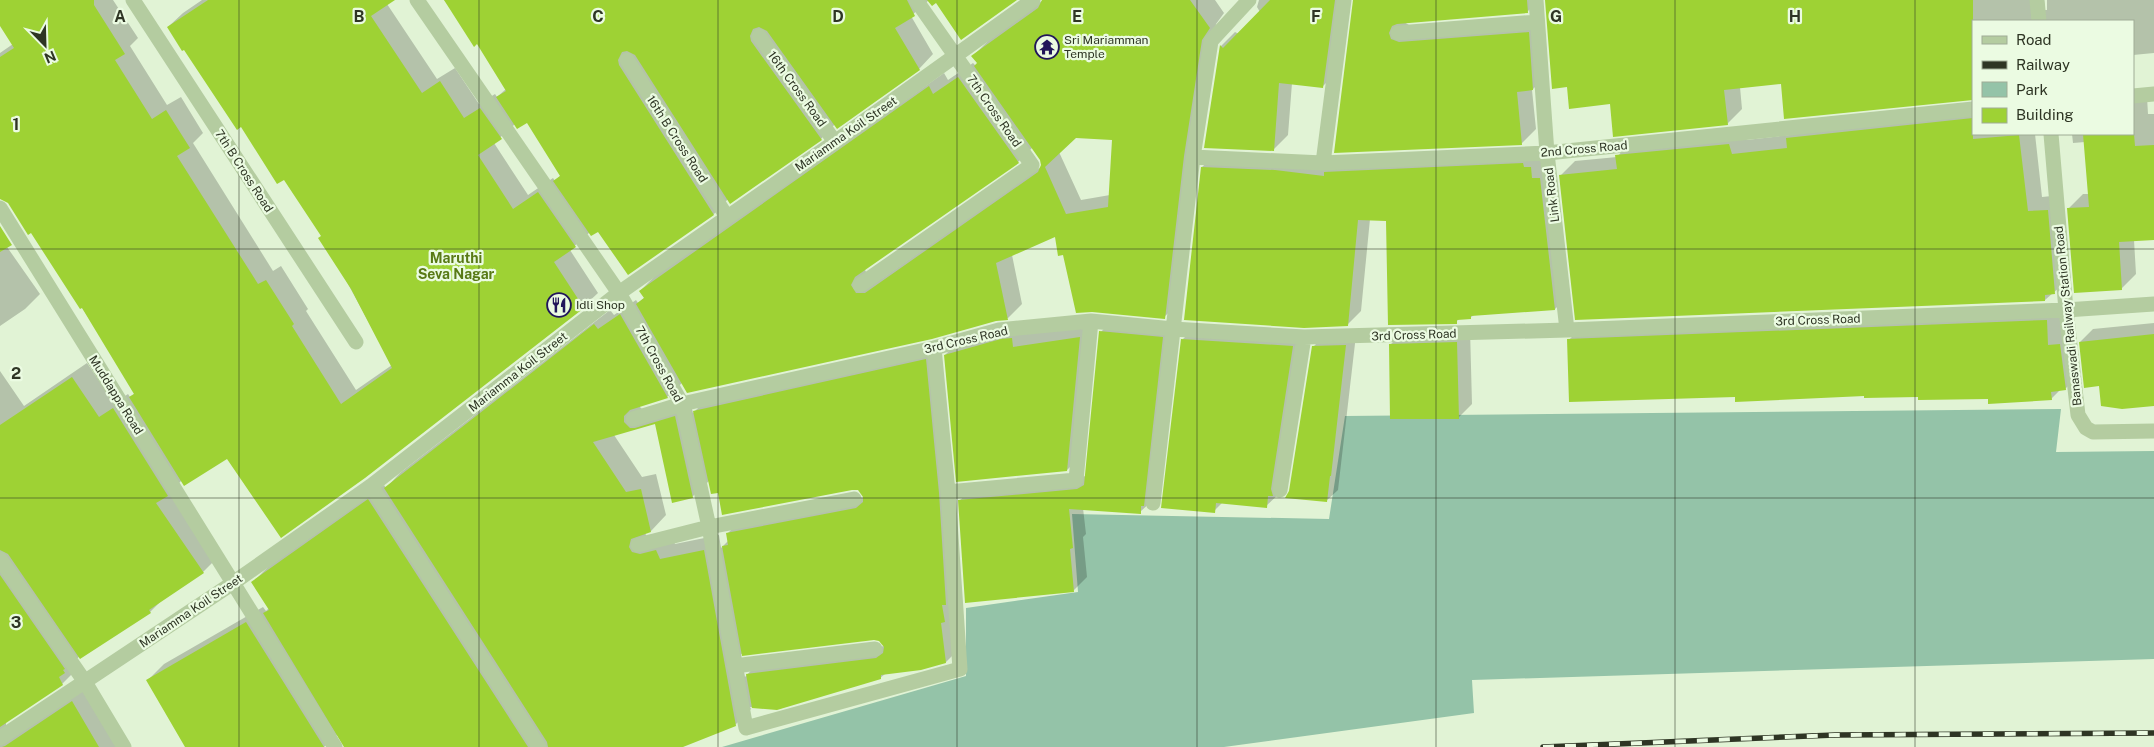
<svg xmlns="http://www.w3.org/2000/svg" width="2154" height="747" viewBox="0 0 2154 747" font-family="'Public Sans',sans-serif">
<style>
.green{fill:#94c3a8}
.shadow{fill:#0003;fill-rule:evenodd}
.building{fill:#9ed234;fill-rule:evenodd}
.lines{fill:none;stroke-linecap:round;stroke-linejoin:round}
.minor{stroke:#b4cca0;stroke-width:15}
.rail-casing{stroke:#2e3524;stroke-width:5.5}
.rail{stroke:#ebfbe2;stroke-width:4;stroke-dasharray:11;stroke-linecap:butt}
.grid{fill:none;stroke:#2e3524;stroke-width:1;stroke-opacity:0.55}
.labels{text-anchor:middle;stroke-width:4.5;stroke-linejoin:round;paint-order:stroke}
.poi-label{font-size:12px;fill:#2e3524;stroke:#ebfbe2;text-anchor:start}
.street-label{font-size:12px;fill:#2e3524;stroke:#ebfbe2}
.neighbourhood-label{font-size:14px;font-weight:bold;fill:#587a15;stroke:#ebfbe2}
.grid-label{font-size:16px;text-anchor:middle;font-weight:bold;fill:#2e3524;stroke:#ebfbe2;stroke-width:4.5;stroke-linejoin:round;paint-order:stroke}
</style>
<rect width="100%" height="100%" fill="#e1f3d5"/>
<path class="green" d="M 2061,409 L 2056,452 L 2154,451 L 2154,659 L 1472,680 L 1474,713 L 1224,747 L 722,747 L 966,676 L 966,608 L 1078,592 L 1072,514 L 1329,519 L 1345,416 Z"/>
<path class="shadow" d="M 0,0 L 113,0 L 138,38 L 130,46 L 167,105 L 181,97 L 203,133 L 193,143 L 273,271 L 281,266 L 308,309 L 306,311 L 356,390 L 392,365 L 322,236 L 284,178 L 241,126 L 168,27 L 183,13 L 202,0 L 393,0 L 387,4 L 437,79 L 455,68 L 479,104 L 495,94 L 497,97 L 506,89 L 478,43 L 444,0 L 1015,0 L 929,0 L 911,16 L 933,54 L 919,69 L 835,124 L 821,139 L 728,199 L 714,214 L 628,273 L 598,230 L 590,232 L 570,250 L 598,293 L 583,307 L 227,457 L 182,480 L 172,490 L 218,557 L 203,572 L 161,601 L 150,612 L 81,657 L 80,656 L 73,662 L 77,669 L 62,684 L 6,721 L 6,728 L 87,687 L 121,747 L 0,747 L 0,371 L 24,406 L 87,363 L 114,403 L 128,394 L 130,397 L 135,393 L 111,352 L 32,231 L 0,187 L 0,53 L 13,44 L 0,23 ZM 527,121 L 561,175 L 555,181 L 553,178 L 528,195 L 494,143 L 515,124 Z
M 1043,0 L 1215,0 L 1224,13 L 1216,24 L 1198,140 L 1179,303 L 1164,317 L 1064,254 L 1056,235 L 1012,255 L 1022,304 L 1008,318 L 682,383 L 667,397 L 639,406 L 646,413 L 690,401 L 693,413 L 708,398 L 938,347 L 959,649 L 946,662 L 885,674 L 880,678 L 777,708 L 750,707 L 751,709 L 735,725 L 680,747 L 358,747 L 339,733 L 324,747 L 186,747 L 148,680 L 164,664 L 263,607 L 266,611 L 269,608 L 253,582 L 268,567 L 384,485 L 386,488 L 400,473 L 610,310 L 614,315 L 636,300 L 638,303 L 645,297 L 640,291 L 655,276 L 944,73 L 948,80 L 973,63 L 976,66 L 978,63 L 973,56 L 988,41 ZM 1076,137 L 1113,139 L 1110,195 L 1081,200 L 1059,152 ZM 1033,147 L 1041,159 L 1042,166 L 881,279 L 870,279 L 865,270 L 866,268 L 1018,162 ZM 656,423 L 692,497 L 710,480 L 719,491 L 858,489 L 865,497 L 740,521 L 727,534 L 728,541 L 721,548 L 719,535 L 675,544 L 671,536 L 647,537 L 645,533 L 651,531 L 666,515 L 656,474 L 642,477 L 614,435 ZM 874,638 L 880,639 L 885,646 L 760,661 L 745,677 L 741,654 Z
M 1259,0 L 1347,0 L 1337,72 L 1323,86 L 1292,83 L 1288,135 L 1273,150 L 1205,147 L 1221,46 L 1235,32 L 1239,34 L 1260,12 L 1257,7 Z
M 1354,0 L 1539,0 L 1527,12 L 1404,22 L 1414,28 L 1543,18 L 1547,75 L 1532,90 L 1536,129 L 1521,144 L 1335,152 Z
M 1547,0 L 2044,0 L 2045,10 L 2047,10 L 2047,0 L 2154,0 L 2154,53 L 2133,55 L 2133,21 L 1973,21 L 1782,83 L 1740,87 L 1742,109 L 1727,124 L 1611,103 L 1568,86 Z
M 2147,97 L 2148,114 L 2154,114 L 2154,239 L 2134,240 L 2136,274 L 2121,289 L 2068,209 L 2083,194 L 2089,194 L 2085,142 L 2073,143 L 2072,134 L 2133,134 L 2133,98 Z
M 1973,106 L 1973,134 L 2035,134 L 2042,197 L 2062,195 L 2069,279 L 2045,300 L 1560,176 L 1575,161 L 1617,157 L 1631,141 L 1744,130 L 1746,140 L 1790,135 L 1802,124 Z
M 1216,154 L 1290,157 L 1544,154 L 1569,295 L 1555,309 L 1474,315 L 1471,317 L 1460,318 L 1456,322 L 1388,220 L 1370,219 L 1361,311 L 1347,325 L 1202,167 Z
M 0,237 L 40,294 L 25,309 L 0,326 Z
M 2060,307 L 2079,375 L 2065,389 L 2061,389 L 2051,399 L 1865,395 L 1737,395 L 1569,340 L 1582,326 Z
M 1114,318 L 1175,324 L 1154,499 L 1140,512 L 1083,508 L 1086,534 L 1083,537 L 1087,577 L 1073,591 L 959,501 L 973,488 L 1087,476 L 1101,332 Z
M 2154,323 L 2154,404 L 2100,385 L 2080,342 L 2093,329 Z
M 1092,325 L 1080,457 L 1067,470 L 945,355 L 958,342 Z
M 1196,326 L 1306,332 L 1280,493 L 1266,506 L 1223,502 L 1214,511 L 1183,339 Z
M 1470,329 L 1472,404 L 1458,418 L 1390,345 L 1404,331 Z
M 1356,335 L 1338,490 L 1326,501 L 1290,492 L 1313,347 L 1324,336 Z"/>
<path class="building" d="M 0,0 L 94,0 L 94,5 L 125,54 L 115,60 L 152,119 L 166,110 L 190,148 L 177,156 L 258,284 L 266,280 L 294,324 L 292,326 L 341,404 L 392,368 L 351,289 L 318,238 L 321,236 L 284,180 L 277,184 L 241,127 L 237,130 L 184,50 L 182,51 L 167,27 L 208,0 L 395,0 L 371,16 L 422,93 L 440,81 L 464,118 L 480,108 L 502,139 L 478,155 L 513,209 L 538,192 L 576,247 L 554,262 L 584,308 L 365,478 L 281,538 L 227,459 L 184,486 L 129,397 L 134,394 L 82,308 L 80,309 L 31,233 L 28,235 L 8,203 L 0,199 L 0,57 L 14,48 L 0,26 Z
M 444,0 L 907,0 L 915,16 L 895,28 L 920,70 L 837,129 L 767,31 L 759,27 L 753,29 L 750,36 L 751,41 L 822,140 L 730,204 L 635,55 L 627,51 L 622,52 L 618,60 L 619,65 L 714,215 L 628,275 L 598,232 L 591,236 L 553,181 L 560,176 L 527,123 L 517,129 L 496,97 L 506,91 L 477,44 L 474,47 Z
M 927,0 L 1017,0 L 961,40 L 936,3 L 932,6 Z
M 1042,0 L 1190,0 L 1210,28 L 1202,40 L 1184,156 L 1165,319 L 1092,312 L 1076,313 L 1063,255 L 1058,256 L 1055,237 L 996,263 L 1008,320 L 996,321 L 932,339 L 687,393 L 636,304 L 644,298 L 639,291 L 929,86 L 933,94 L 958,77 L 1019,163 L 855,277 L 851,285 L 856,293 L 865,293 L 1038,172 L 1041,165 L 1040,160 L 974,66 L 977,63 L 971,56 L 1038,8 ZM 1076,138 L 1112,140 L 1108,207 L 1066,214 L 1045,167 Z
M 1270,0 L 1335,0 L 1323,88 L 1279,83 L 1274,151 L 1204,148 L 1220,45 L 1223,48 Z
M 1353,0 L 1527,0 L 1528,13 L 1397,24 L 1392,26 L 1389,33 L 1391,39 L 1399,42 L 1529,32 L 1533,90 L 1517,92 L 1522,145 L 1334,153 Z
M 1545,0 L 1973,0 L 1973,100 L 1784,119 L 1781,84 L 1724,90 L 1728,125 L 1613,137 L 1610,104 L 1569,109 L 1567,87 L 1552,89 Z
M 1973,118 L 1973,139 L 2019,135 L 2028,211 L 2048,210 L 2055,294 L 2045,295 L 2045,301 L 1575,320 L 1559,175 L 1617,169 L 1615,155 L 1729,144 L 1732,154 L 1787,148 L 1786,138 Z
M 2083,134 L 2134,134 L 2135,146 L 2154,145 L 2154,240 L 2119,242 L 2122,290 L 2074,293 L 2067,208 L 2089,207 Z
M 1523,163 L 1524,167 L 1531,167 L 1532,178 L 1540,178 L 1555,310 L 1471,316 L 1471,319 L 1457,320 L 1457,324 L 1388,325 L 1386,221 L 1358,220 L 1348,326 L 1304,328 L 1184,320 L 1201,167 L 1275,170 L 1324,176 L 1324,172 Z
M 0,226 L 12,245 L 0,252 Z
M 620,314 L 668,398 L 630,410 L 624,416 L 624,422 L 630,428 L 635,428 L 675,416 L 693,498 L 672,503 L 655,424 L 593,442 L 626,492 L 641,489 L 651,532 L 631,539 L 629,547 L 632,552 L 640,554 L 656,550 L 660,559 L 704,550 L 736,726 L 683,747 L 548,747 L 547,742 L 384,488 L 594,324 L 598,329 Z
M 2047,320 L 2048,345 L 2060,344 L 2066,390 L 2051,392 L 2052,400 L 1988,404 L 1988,399 L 1918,400 L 1918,397 L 1864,398 L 1864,396 L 1735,402 L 1735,397 L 1569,402 L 1567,339 Z
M 1099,331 L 1163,337 L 1144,506 L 1141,506 L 1141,514 L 1069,509 L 1073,548 L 1070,549 L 1074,592 L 965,603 L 958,500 L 1077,489 L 1084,485 Z
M 2154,334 L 2154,406 L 2122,409 L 2101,406 L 2099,386 L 2084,388 L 2079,342 Z
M 1080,337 L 1067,471 L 956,482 L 944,355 L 1001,339 L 1012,338 L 1013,347 Z
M 1181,339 L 1293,346 L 1271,489 L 1273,496 L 1268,496 L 1267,508 L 1216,503 L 1215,513 L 1161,508 Z
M 1457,342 L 1459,419 L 1390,419 L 1389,344 Z
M 1346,345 L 1331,476 L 1330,476 L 1327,502 L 1285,498 L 1289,491 L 1312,346 Z
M 926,359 L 939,493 L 946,605 L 942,605 L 945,622 L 941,623 L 946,663 L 921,670 L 881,675 L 881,679 L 777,710 L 752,708 L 746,674 L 876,658 L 883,653 L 884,647 L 879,641 L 874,640 L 742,656 L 722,546 L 728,545 L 726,533 L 856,508 L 863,502 L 863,497 L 858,490 L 852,490 L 722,515 L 718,493 L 711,494 L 693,411 Z
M 72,377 L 99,417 L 113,408 L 168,496 L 156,503 L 204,573 L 149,610 L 151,613 L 80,659 L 8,554 L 0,550 L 0,425 Z
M 368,499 L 528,747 L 344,747 L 263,613 L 269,610 L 251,582 Z
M 0,575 L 65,669 L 63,670 L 65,673 L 59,677 L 63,685 L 0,727 Z
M 246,622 L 324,747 L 185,747 L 146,680 Z
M 72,701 L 99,747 L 2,747 L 5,746 Z"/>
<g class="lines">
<path class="minor" d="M 133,0 L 356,342
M 417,0 L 619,293 L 682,404 L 709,527 L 746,728 L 960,669 L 948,492 L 934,348
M 1536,0 L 1547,153 L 1567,330
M 2037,0 L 2039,21
M 1398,33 L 1537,22
M 759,36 L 835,142
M 627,60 L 727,217
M 2133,96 L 2154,94
M 2051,134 L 2066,310 L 2078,415 L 2086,428 L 2093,432 L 2154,431
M 1193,157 L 1323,163 L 1547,153 L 1973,109
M 1323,163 L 1344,0
M 0,208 L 335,747
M 860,285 L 1032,165 L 916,0
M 633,419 L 682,404 L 934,348 L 999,330 L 1091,321 L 1173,329 L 1304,337 L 1567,330 L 2066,310 L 2154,304
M 371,486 L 539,747
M 1280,490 L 1304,337
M 948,492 L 1076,480 L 1091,321
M 1153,503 L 1193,157 L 1211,41 L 1249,0
M 638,545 L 709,527 L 854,499
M 0,559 L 85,682 L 124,747
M 734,666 L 875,649
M 0,738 L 233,583 L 371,486 L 619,293 L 835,142 L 1033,0"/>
<g class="rail-casing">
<path id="rail" d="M 1543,747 L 1835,735 L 2154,733"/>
</g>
<use href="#rail" class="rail"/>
</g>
<path class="grid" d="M 239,0 L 239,747M 479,0 L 479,747M 718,0 L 718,747M 957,0 L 957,747M 1197,0 L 1197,747M 1436,0 L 1436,747M 1675,0 L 1675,747M 1915,0 L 1915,747M 0,249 L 2154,249M 0,498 L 2154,498"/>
<defs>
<g id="temple-ring" transform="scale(1.25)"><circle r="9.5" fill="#ebfbe2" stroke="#21165a" stroke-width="1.5"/><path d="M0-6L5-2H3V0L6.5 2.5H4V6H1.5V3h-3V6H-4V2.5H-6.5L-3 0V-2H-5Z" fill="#21165a"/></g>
<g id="restaurant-ring" transform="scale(1.25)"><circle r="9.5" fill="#ebfbe2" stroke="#21165a" stroke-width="1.5"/><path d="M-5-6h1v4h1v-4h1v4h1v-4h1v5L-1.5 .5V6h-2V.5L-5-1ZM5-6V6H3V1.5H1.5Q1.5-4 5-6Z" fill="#21165a"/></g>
</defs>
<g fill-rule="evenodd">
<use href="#temple-ring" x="1047" y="47"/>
<use href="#restaurant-ring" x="559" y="305"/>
</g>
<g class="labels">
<g class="poi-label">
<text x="1064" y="44">Sri Mariamman<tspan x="1064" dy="14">Temple</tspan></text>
<text x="576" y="309">Idli Shop</text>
</g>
<g class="street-label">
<text transform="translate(797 89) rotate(54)" y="4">16th Cross Road</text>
<text transform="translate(994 111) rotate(55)" y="4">7th Cross Road</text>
<text transform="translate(846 134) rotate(-35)" y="4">Mariamma Koil Street</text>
<text transform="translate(677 139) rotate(57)" y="4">16th B Cross Road</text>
<text transform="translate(1584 149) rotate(-5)" y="4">2nd Cross Road</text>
<text transform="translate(244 171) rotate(57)" y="4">7th B Cross Road</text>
<text transform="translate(1552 195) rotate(-97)" y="4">Link Road</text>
<text transform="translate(2068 316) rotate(-96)" y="4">Banaswadi Railway Station Road</text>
<text transform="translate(1818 320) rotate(-2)" y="4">3rd Cross Road</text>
<text transform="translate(1414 335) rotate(-2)" y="4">3rd Cross Road</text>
<text transform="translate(966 340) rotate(-13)" y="4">3rd Cross Road</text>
<text transform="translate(659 364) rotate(61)" y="4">7th Cross Road</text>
<text transform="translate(518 372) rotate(-38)" y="4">Mariamma Koil Street</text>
<text transform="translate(116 395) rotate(58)" y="4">Muddappa Road</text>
<text transform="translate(191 611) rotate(-34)" y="4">Mariamma Koil Street</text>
</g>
<g class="neighbourhood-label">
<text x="456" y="263">Maruthi<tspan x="456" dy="16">Seva Nagar</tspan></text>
</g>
</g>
<g class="grid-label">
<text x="120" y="22">A</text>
<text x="359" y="22">B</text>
<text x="598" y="22">C</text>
<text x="838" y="22">D</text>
<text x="1077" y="22">E</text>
<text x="1316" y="22">F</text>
<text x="1556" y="22">G</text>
<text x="1795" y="22">H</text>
<text x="16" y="130">1</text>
<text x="16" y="379">2</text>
<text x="16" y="628">3</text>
</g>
<rect x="1972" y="20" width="162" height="115" fill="#ebfbe2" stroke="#9fac96"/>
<rect x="1982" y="36" width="25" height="8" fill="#b4cca0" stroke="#9fac96"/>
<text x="2016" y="45" font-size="15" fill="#2e3524">Road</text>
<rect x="1982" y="61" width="25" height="8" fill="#2e3524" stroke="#9fac96"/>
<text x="2016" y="70" font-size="15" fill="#2e3524">Railway</text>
<rect x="1982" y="82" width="25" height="15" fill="#94c3a8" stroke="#9fac96"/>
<text x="2016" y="95" font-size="15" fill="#2e3524">Park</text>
<rect x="1982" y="108" width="25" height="15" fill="#9ed234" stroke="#9fac96"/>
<text x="2016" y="120" font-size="15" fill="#2e3524">Building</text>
<g transform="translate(45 45) rotate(157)" stroke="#ebfbe2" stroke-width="4" paint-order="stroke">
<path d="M0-4L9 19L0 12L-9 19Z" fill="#2e3524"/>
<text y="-8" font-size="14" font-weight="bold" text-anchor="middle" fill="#2e3524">N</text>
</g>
</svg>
